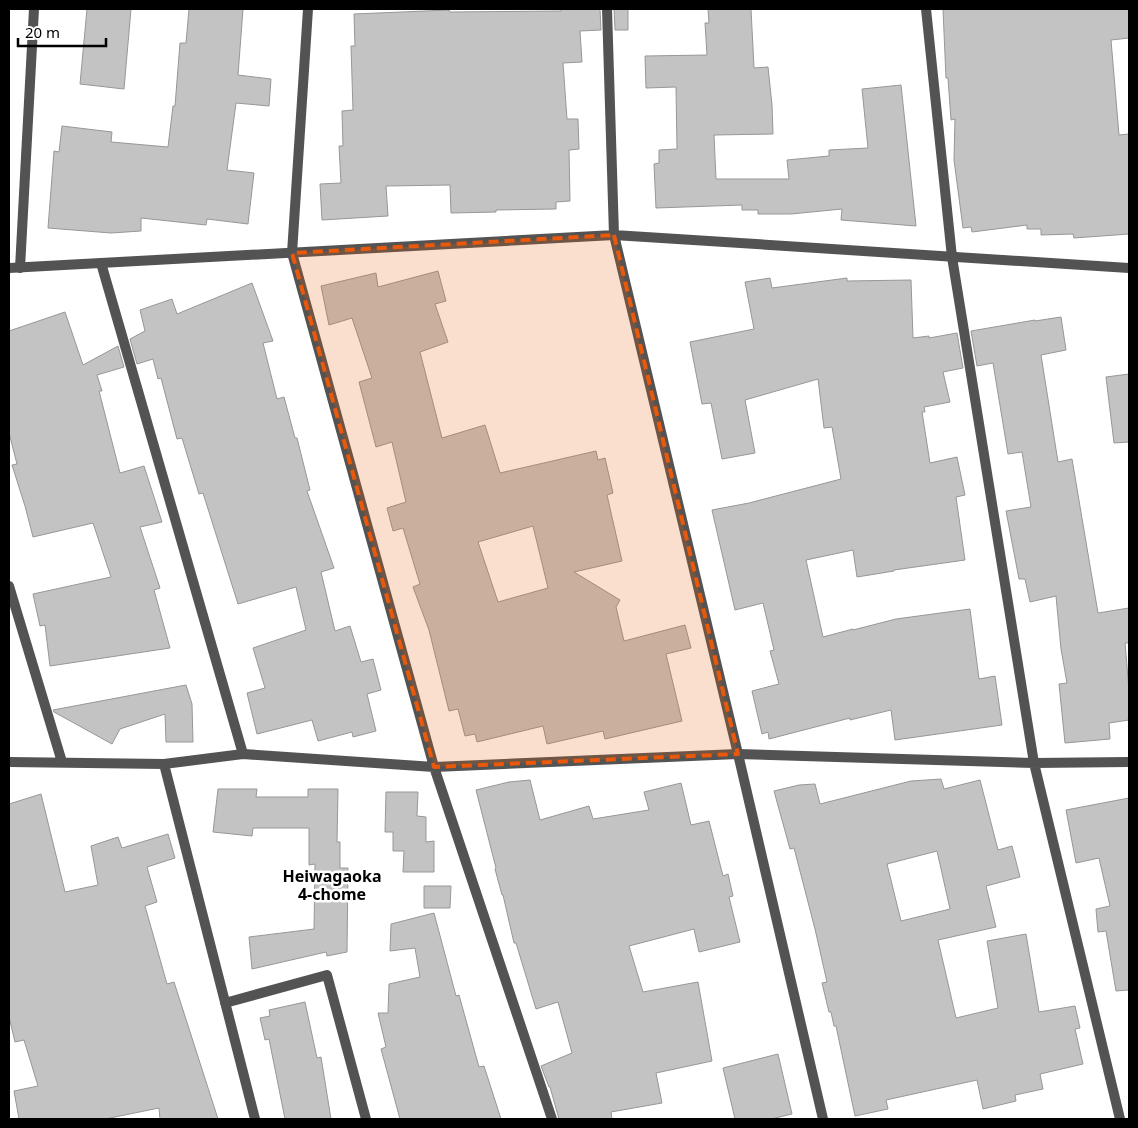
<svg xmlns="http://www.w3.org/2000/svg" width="1138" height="1128" viewBox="0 0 1138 1128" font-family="'Noto Sans',sans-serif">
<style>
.building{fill:#c3c3c3;stroke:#979797;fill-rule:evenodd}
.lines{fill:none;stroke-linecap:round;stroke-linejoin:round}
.minor{stroke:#535353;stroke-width:10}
.tertiary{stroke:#535353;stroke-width:10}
.marked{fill:#e8590c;fill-opacity:0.2;stroke:#e8590c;stroke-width:4;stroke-dasharray:10 6;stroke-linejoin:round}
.labels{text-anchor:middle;stroke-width:5;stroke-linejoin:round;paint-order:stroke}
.neighbourhood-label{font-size:16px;font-weight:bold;fill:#000;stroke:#fff}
</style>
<rect width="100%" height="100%" fill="#fff"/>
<path class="building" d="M 87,9 L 131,9 L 124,89 L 80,84 Z
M 189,9 L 243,9 L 238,75 L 271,79 L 269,106 L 236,103 L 227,170 L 254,173 L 248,224 L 207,219 L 206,225 L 141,218 L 141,231 L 111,233 L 48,228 L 54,151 L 59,152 L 62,126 L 112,132 L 111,142 L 168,147 L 173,106 L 175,106 L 180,43 L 186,43 Z
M 561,9 L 600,9 L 601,30 L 580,31 L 582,62 L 563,63 L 567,119 L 578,119 L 579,149 L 569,150 L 570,201 L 556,202 L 556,209 L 496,210 L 496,212 L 451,213 L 450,185 L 386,186 L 388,216 L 322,220 L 320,184 L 341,183 L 339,146 L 343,146 L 342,111 L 353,110 L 351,46 L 355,46 L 354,14 L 449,10 L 450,12 L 561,11 Z
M 614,9 L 628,9 L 628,30 L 615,30 Z
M 708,9 L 751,9 L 754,68 L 768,67 L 772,105 L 773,134 L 714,135 L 716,179 L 789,179 L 787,160 L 829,156 L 829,150 L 868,148 L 862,89 L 901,85 L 916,226 L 841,220 L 842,209 L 791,214 L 758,214 L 758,210 L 742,210 L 742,205 L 656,208 L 654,164 L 659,163 L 659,150 L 677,149 L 676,87 L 646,88 L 645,56 L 707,55 L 705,23 L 709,23 Z
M 943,9 L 1129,9 L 1129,38 L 1111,40 L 1119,135 L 1129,134 L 1129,234 L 1074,238 L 1073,234 L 1041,235 L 1041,229 L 1027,229 L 1027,225 L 972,232 L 971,227 L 963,228 L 954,160 L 955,119 L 951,120 L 948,78 L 946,78 Z
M 438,271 L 446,301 L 435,304 L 448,342 L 420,352 L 442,438 L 485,425 L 500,473 L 596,451 L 598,460 L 605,458 L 613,493 L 607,495 L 622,561 L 574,572 L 620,600 L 616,607 L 624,641 L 685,625 L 691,648 L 666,654 L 682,721 L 605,739 L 603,731 L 547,744 L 543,726 L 477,742 L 475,734 L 465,736 L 458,709 L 449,711 L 429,630 L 413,587 L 420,584 L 403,528 L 393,531 L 387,508 L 406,502 L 392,442 L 376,447 L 359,382 L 372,378 L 352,318 L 329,325 L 321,286 L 376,273 L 378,287 ZM 533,526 L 548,588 L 498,602 L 478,542 Z
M 770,278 L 772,288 L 847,278 L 847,281 L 911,280 L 913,338 L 929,336 L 929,338 L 957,333 L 963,368 L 943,372 L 950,402 L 924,407 L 925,412 L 922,412 L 930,463 L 957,457 L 965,495 L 956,497 L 965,560 L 894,570 L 894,571 L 857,577 L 853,550 L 806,560 L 823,637 L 853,629 L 853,630 L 896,619 L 970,609 L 979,679 L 995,676 L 1002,725 L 895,740 L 891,710 L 850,720 L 850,718 L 769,739 L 768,732 L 762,734 L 752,691 L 779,684 L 770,651 L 774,650 L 763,603 L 735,610 L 712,510 L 749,503 L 841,479 L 832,427 L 824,428 L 818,379 L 745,400 L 755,453 L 722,459 L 711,403 L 702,404 L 690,342 L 754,329 L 745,282 Z
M 252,283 L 273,341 L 263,343 L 277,399 L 284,397 L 295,438 L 297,438 L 310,490 L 307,491 L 334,568 L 321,572 L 335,631 L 350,626 L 361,662 L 373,659 L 381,690 L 367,694 L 376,731 L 353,737 L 352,732 L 318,741 L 312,720 L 257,734 L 247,693 L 265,688 L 253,648 L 306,630 L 296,587 L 238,604 L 203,493 L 199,494 L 182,438 L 177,439 L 161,378 L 158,379 L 153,359 L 137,364 L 130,339 L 145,331 L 140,310 L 172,299 L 177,314 Z
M 65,312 L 83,365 L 118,346 L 124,367 L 97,375 L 102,391 L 99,391 L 120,473 L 144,466 L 162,522 L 140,527 L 160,588 L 154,590 L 170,648 L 50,666 L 45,625 L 40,626 L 33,594 L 111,577 L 93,523 L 33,537 L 25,506 L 12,465 L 17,464 L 9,433 L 9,331 Z
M 1061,317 L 1066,350 L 1041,355 L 1058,462 L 1072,459 L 1098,613 L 1129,608 L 1129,643 L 1125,643 L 1129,690 L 1129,720 L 1109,723 L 1110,739 L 1065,743 L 1059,684 L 1067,683 L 1061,649 L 1056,596 L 1030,602 L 1025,579 L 1019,579 L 1006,511 L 1031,507 L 1022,452 L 1008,454 L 993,363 L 977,366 L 971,331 L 1035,320 L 1035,321 Z
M 1129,374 L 1129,442 L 1114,443 L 1106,377 Z
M 186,685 L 192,704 L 193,742 L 166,742 L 165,714 L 120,729 L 112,744 L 54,712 L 53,710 Z
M 941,779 L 944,789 L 980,780 L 998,850 L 1012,846 L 1020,877 L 986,886 L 996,927 L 938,940 L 956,1018 L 998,1008 L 987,941 L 1026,934 L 1039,1012 L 1075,1006 L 1080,1028 L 1075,1029 L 1083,1064 L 1040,1074 L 1043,1089 L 1015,1095 L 1016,1101 L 983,1109 L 977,1080 L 886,1100 L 888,1109 L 855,1116 L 836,1026 L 834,1026 L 831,1012 L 829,1012 L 822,983 L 827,982 L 815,929 L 794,848 L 790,849 L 774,791 L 799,785 L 815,784 L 820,804 L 911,781 ZM 937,851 L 950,909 L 901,921 L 887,864 Z
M 530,780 L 540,820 L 589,806 L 593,819 L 649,810 L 644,792 L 681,783 L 691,825 L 709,821 L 723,876 L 728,874 L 733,896 L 729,897 L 740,942 L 699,952 L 694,929 L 629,946 L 643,992 L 698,982 L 712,1061 L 656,1073 L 662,1103 L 611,1112 L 612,1119 L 559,1119 L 550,1087 L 549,1087 L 541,1066 L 572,1053 L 558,1002 L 536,1009 L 516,943 L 514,943 L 503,895 L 502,895 L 495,869 L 496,868 L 476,790 L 509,782 Z
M 218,789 L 257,789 L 256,797 L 308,797 L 308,789 L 338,789 L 337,842 L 340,842 L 340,868 L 348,868 L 347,952 L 327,956 L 326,952 L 252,969 L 249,937 L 314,929 L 315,864 L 309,865 L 309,828 L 253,828 L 252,836 L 213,832 Z
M 386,792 L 418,792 L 417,816 L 426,817 L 426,842 L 434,841 L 434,872 L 403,872 L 404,851 L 393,851 L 393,832 L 385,832 Z
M 41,794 L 65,892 L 98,885 L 91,846 L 118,837 L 122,848 L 168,834 L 175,858 L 147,867 L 157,902 L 145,906 L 167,984 L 174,982 L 218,1119 L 160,1119 L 159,1108 L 105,1119 L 19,1119 L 14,1091 L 38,1086 L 24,1040 L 15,1042 L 9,1017 L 9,804 Z
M 1129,798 L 1129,990 L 1116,991 L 1106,931 L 1098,932 L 1096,909 L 1110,906 L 1099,858 L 1076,863 L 1066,810 Z
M 424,886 L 451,886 L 450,908 L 424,908 Z
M 434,913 L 456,996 L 459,995 L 479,1067 L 484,1066 L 501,1119 L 400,1119 L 381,1049 L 386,1047 L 378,1013 L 388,1013 L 389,984 L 420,977 L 415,948 L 390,951 L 391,924 Z
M 305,1002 L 317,1058 L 321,1057 L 331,1119 L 285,1119 L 269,1039 L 265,1040 L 260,1018 L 270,1016 L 269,1010 Z
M 778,1054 L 792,1114 L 771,1119 L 735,1119 L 723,1068 Z"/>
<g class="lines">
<path class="minor" d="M 308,9 L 292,253 L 434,767 L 552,1119
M 926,9 L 952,257 L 1034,763 L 1120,1119
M 101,263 L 243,754
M 20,268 L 34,9
M 9,586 L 62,762
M 9,762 L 164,764 L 243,754 L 434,767 L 738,754 L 1034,763 L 1129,762
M 164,764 L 255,1119
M 225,1003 L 327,975 L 366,1119"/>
<path class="tertiary" d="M 607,9 L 614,235 L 738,754 L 823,1119
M 9,268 L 614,235 L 1129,268"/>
</g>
<path class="marked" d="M 614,235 L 738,754 L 434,767 L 292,253 Z"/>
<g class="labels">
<g class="neighbourhood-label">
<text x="332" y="882">Heiwagaoka<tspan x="332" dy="18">4-chome</tspan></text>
</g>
</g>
<rect width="1138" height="1128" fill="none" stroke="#000000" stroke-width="20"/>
<path d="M18 38v8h88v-8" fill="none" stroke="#000000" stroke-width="2.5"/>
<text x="25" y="38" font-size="15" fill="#000000" stroke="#ffffff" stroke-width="4" paint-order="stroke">20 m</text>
</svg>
